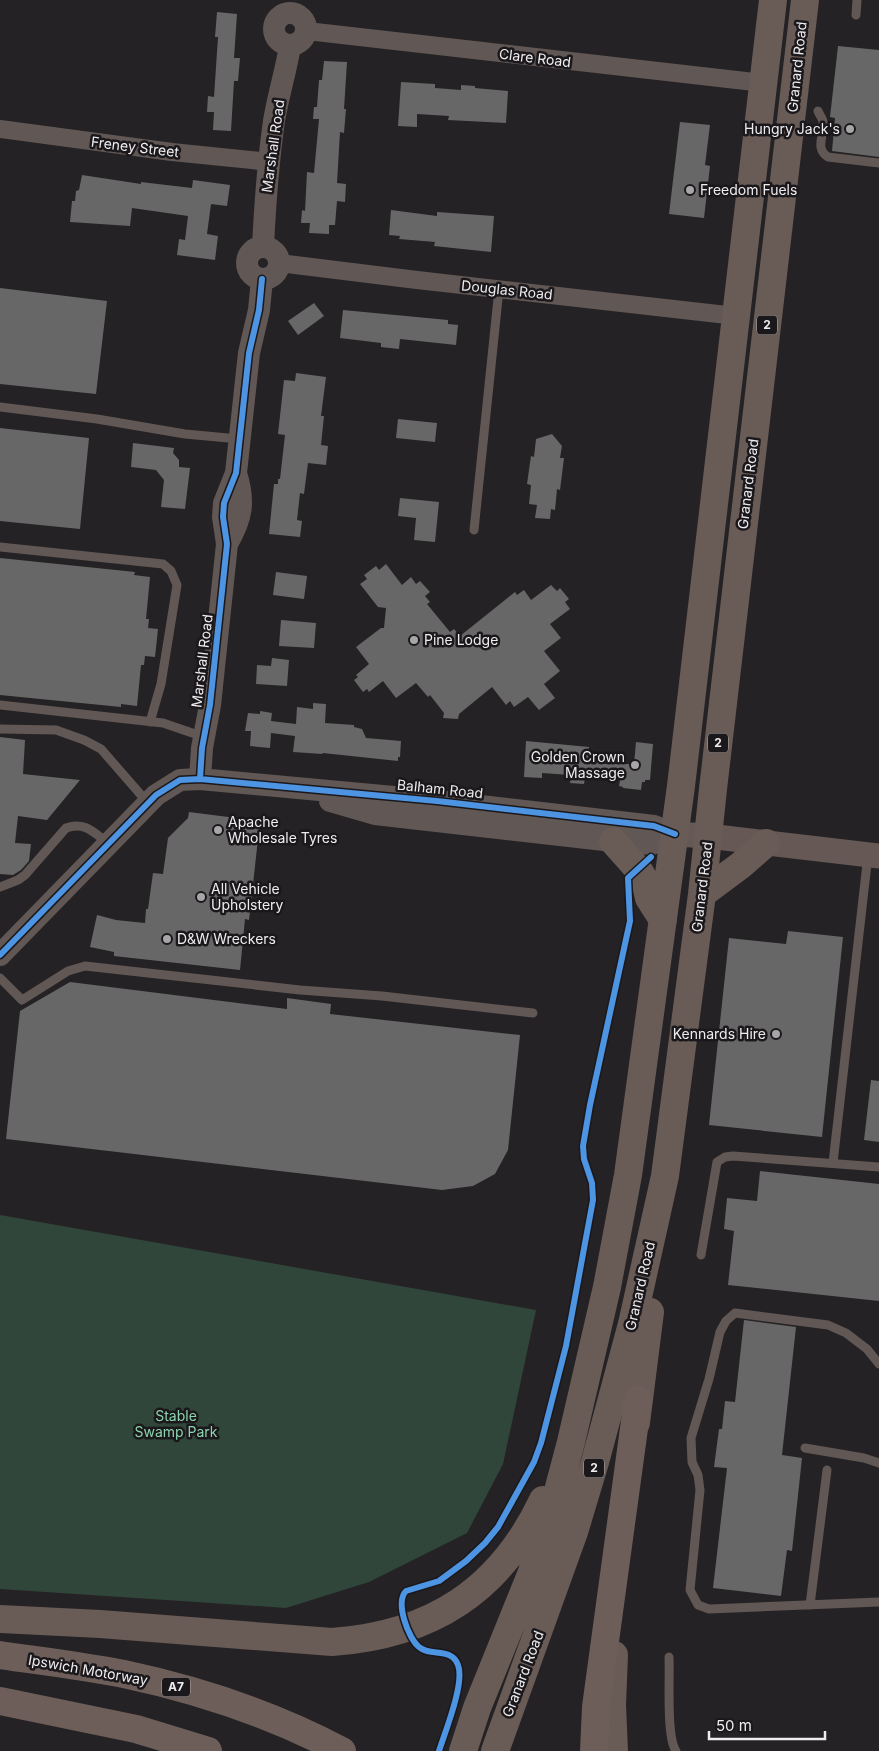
<svg xmlns="http://www.w3.org/2000/svg" width="879" height="1751" viewBox="0 0 879 1751" font-family="Inter,sans-serif">
<style>
.green{fill:#31463b}
.building{fill:#686767}
.lines{fill:none;stroke-linecap:round;stroke-linejoin:round}
.service{stroke:#615754;stroke-width:9}
.minor{stroke:#615754;stroke-width:18}
.tertiary{stroke:#615754;stroke-width:22}
.secondary{stroke:#665955;stroke-width:25}
.trunk{stroke:#695b56;stroke-width:28}
.motorway{stroke:#6d5e59;stroke-width:28}
.cycleway-casing{stroke:#1b181b;stroke-width:9}
.cycleway{stroke:#4d94e3;stroke-width:6}
.poi-dot{fill:#a7a5a7;stroke:#1b181b;stroke-width:2}
.labels{text-anchor:middle;stroke-width:5;stroke-linejoin:round;paint-order:stroke}
.shield{fill:#1b181b;stroke:#afacaf;stroke-width:1}
.shield-label{font-size:12px;font-weight:bold;fill:#eeecee}
.street-label{font-size:14px;fill:#eeecee;stroke:#1b181b}
.poi-label{font-size:14px;fill:#eeecee;stroke:#1b181b;text-anchor:start}
.park-label{font-size:14px;fill:#8cd4af;stroke:#1b181b}
</style>
<rect width="100%" height="100%" fill="#242224"/>
<path class="green" d="M 0,1215 L 536,1310 L 503,1464 L 467,1533 L 369,1582 L 286,1608 L 0,1589 Z"/>
<path class="building" d="M 217,12 L 237,14 L 234,58 L 240,58 L 238,81 L 234,81 L 231,131 L 213,130 L 214,112 L 207,112 L 208,96 L 214,97 L 218,37 L 215,37 Z
M 838,46 L 879,50 L 879,157 L 832,151 L 835,118 L 830,117 Z
M 324,61 L 347,62 L 344,109 L 346,109 L 344,133 L 340,132 L 337,183 L 346,184 L 345,202 L 337,201 L 335,225 L 329,225 L 329,234 L 309,233 L 310,223 L 301,223 L 302,210 L 305,211 L 307,172 L 314,173 L 319,119 L 313,119 L 314,107 L 317,107 L 319,80 L 322,80 Z
M 401,82 L 435,84 L 435,88 L 461,90 L 461,85 L 475,86 L 475,88 L 508,91 L 506,123 L 448,120 L 449,116 L 417,114 L 417,127 L 398,126 Z
M 680,122 L 710,125 L 705,165 L 710,166 L 704,218 L 669,214 Z
M 82,175 L 141,184 L 141,182 L 192,188 L 193,180 L 230,185 L 227,206 L 211,204 L 207,234 L 218,236 L 215,260 L 177,255 L 179,239 L 185,240 L 188,216 L 132,208 L 130,226 L 70,222 L 72,201 L 75,201 L 76,191 L 79,190 Z
M 391,210 L 437,216 L 437,212 L 494,216 L 491,252 L 434,246 L 435,242 L 399,239 L 400,236 L 389,235 Z
M 0,288 L 107,301 L 96,394 L 0,384 Z
M 314,303 L 324,316 L 298,335 L 288,321 Z
M 343,310 L 448,320 L 448,324 L 458,325 L 456,345 L 400,339 L 399,349 L 381,347 L 381,343 L 340,338 Z
M 296,373 L 326,377 L 321,416 L 324,416 L 321,445 L 328,446 L 326,465 L 308,463 L 304,494 L 300,493 L 297,520 L 302,521 L 300,537 L 269,534 L 274,484 L 278,484 L 278,479 L 280,479 L 285,435 L 278,434 L 284,380 L 295,381 Z
M 398,419 L 437,423 L 435,442 L 396,438 Z
M 0,428 L 89,438 L 80,529 L 0,521 Z
M 552,434 L 562,446 L 560,458 L 564,458 L 560,490 L 557,489 L 555,510 L 551,509 L 550,519 L 535,518 L 537,505 L 529,504 L 531,485 L 527,484 L 531,456 L 534,457 L 536,439 Z
M 133,443 L 174,448 L 173,453 L 179,460 L 179,467 L 190,468 L 185,509 L 161,507 L 164,480 L 156,470 L 131,467 Z
M 400,498 L 439,502 L 435,542 L 414,540 L 416,518 L 398,516 Z
M 0,558 L 135,572 L 134,575 L 150,577 L 146,619 L 149,619 L 148,628 L 158,629 L 155,657 L 145,656 L 144,665 L 141,665 L 137,706 L 121,704 L 121,707 L 0,695 Z
M 386,564 L 402,585 L 411,577 L 416,584 L 420,581 L 430,592 L 425,596 L 430,602 L 427,604 L 450,632 L 454,629 L 460,636 L 515,592 L 517,595 L 524,590 L 531,600 L 551,585 L 557,591 L 560,588 L 569,599 L 565,602 L 570,609 L 550,624 L 561,638 L 544,651 L 560,671 L 544,684 L 555,698 L 539,710 L 528,697 L 514,707 L 510,701 L 506,705 L 492,687 L 459,714 L 458,719 L 443,718 L 444,713 L 430,695 L 428,697 L 416,683 L 396,698 L 383,681 L 369,692 L 367,689 L 363,692 L 354,680 L 358,677 L 356,675 L 369,664 L 356,647 L 381,628 L 384,628 L 386,608 L 378,607 L 360,584 L 367,579 L 364,575 L 376,566 L 379,570 Z
M 276,572 L 307,576 L 304,599 L 273,595 Z
M 281,620 L 316,623 L 314,648 L 279,646 Z
M 272,658 L 289,660 L 287,686 L 256,684 L 257,665 L 271,666 Z
M 313,703 L 326,704 L 325,723 L 354,725 L 354,727 L 362,729 L 366,738 L 401,741 L 400,757 L 398,757 L 398,761 L 323,753 L 322,754 L 293,752 L 295,736 L 271,733 L 270,748 L 250,746 L 251,731 L 245,731 L 248,713 L 260,714 L 260,711 L 272,713 L 271,721 L 296,724 L 297,707 L 313,709 Z
M 0,737 L 25,740 L 23,774 L 80,780 L 47,820 L 18,816 L 15,843 L 31,844 L 29,861 L 21,870 L 13,875 L 0,874 Z
M 526,741 L 589,747 L 589,755 L 600,756 L 600,764 L 634,764 L 636,742 L 653,744 L 650,780 L 645,780 L 645,782 L 642,782 L 641,790 L 623,788 L 623,787 L 619,786 L 620,780 L 585,777 L 584,784 L 570,783 L 571,775 L 542,773 L 542,778 L 524,777 Z
M 189,812 L 260,821 L 249,920 L 245,919 L 240,970 L 114,956 L 114,952 L 90,947 L 97,915 L 116,920 L 145,923 L 146,909 L 148,909 L 153,873 L 163,874 L 168,838 L 188,818 Z
M 788,931 L 843,937 L 822,1137 L 709,1125 L 729,938 L 786,944 Z
M 70,982 L 287,1009 L 287,998 L 331,1004 L 330,1014 L 520,1035 L 508,1150 L 495,1174 L 473,1186 L 442,1190 L 6,1139 L 20,1011 Z
M 871,1080 L 879,1081 L 879,1142 L 864,1140 Z
M 760,1171 L 879,1184 L 879,1301 L 728,1285 L 734,1231 L 724,1229 L 727,1198 L 757,1201 Z
M 744,1320 L 796,1327 L 782,1455 L 802,1458 L 792,1551 L 787,1550 L 781,1596 L 713,1588 L 727,1468 L 714,1467 L 719,1429 L 722,1429 L 725,1401 L 735,1402 Z"/>
<g class="lines">
<path class="service" d="M 856,15 L 857,0
M 818,111 C 819,114 823,119 823,122 C 825,135 814,148 828,157 L 879,163
M 0,407 L 97,419 L 185,434 L 239,439
M 474,530 L 499,289
M 0,547 L 163,564 L 171,571 L 177,585 L 161,684 L 150,722
M 0,705 L 163,723 L 204,737
M 0,729 L 56,730 L 84,740 L 101,749 L 148,803
M 0,887 L 18,880 L 25,875 L 66,828 C 85,821 94,833 108,843
M 0,978 L 22,1000 L 68,971 L 85,966 L 300,990 L 382,996 L 533,1013
M 833,1163 L 868,855
M 701,1255 L 717,1162 L 725,1157 L 733,1156 L 879,1167
M 879,1364 L 867,1349 L 846,1333 L 828,1325 L 735,1313 L 726,1321 L 720,1332 L 709,1379 L 691,1438 L 692,1462 L 698,1475 L 700,1490 L 690,1590 L 698,1605 L 709,1609 L 879,1602
M 805,1448 L 864,1458 L 879,1463
M 810,1605 L 827,1470
M 669,1657 C 670,1677 666,1737 676,1751"/>
<path class="minor" d="M 307,31 L 763,83
M 0,129 L 172,152 L 270,162
M 279,263 L 417,280 L 736,316"/>
<path class="tertiary" d="M274 29a16 16 0 1 1 32 0a16 16 0 1 1-32 0Z
M 263,247 C 265,205 268,163 274,121 C 278,96 286,71 290,46
M247 263a16 16 0 1 1 32 0a16 16 0 1 1-32 0Z
M 227,544 C 242,518 245,502 236,473
M 200,779 L 202,748 L 210,705 L 227,544 L 223,517 L 224,503 L 236,473 L 249,353 L 259,310 L 262,279
M 330,801 L 375,814 L 613,841 L 652,844 L 675,834
M 0,955 L 156,795 L 180,780 L 200,779 L 437,801 L 654,826 L 675,834"/>
<path class="secondary" d="M 675,834 L 708,836 L 879,856"/>
<path class="trunk" d="M 613,841 L 638,869 L 645,881 L 649,898 L 663,920
M 702,894 L 741,865 L 766,843
M 636,1423 L 650,1312
M 0,1619 L 100,1624 L 332,1642 C 431,1635 500,1591 543,1500
M 463,1751 L 477,1708 L 532,1572 L 554,1506 L 571,1442 L 607,1287 L 628,1175 L 681,786 L 773,0
M 495,1751 L 574,1532 L 595,1462 L 632,1324 L 665,1176 L 702,894 L 713,789 L 805,0
M 614,1751 L 612,1705 L 614,1655"/>
<path class="motorway" d="M 0,1655 C 41,1661 83,1666 124,1674 C 199,1690 274,1715 342,1751
M 0,1701 L 136,1729 L 208,1751
M 594,1751 L 596,1707 L 638,1399"/>
<g class="cycleway-casing">
<path id="cycleway" d="M 200,779 L 202,748 L 210,705 L 227,544 L 223,517 L 224,503 L 236,473 L 249,353 L 259,310 L 262,279
M 0,955 L 156,795 L 180,780 L 200,779 L 437,801 L 654,826 L 675,834
M 439,1751 C 445,1732 465,1683 458,1665 C 452,1647 430,1657 419,1647 C 408,1638 395,1602 406,1591 L 439,1581 L 466,1561 L 485,1543 L 498,1527 L 534,1462 L 541,1443 L 566,1346 L 593,1200 L 592,1183 L 584,1159 L 583,1146 L 590,1105 L 630,921 L 628,878 L 651,857"/>
</g>
<use href="#cycleway" class="cycleway"/>
</g>
<g class="poi-dot">
<circle cx="850" cy="129" r="5"/>
<circle cx="690" cy="190" r="5"/>
<circle cx="414" cy="640" r="5"/>
<circle cx="635" cy="765" r="5"/>
<circle cx="218" cy="830" r="5"/>
<circle cx="201" cy="897" r="5"/>
<circle cx="167" cy="939" r="5"/>
<circle cx="776" cy="1034" r="5"/>
</g>
<g class="labels">
<g class="shield">
<rect x="757" y="315.5" width="20" height="19" rx="4"/>
<rect x="708" y="733.5" width="20" height="19" rx="4"/>
<rect x="584" y="1458.5" width="20" height="19" rx="4"/>
<rect x="162" y="1677.5" width="28" height="19" rx="4"/>
</g>
<g class="shield-label">
<text x="767" y="329">2</text>
<text x="718" y="747">2</text>
<text x="594" y="1472">2</text>
<text x="176" y="1691">A7</text>
</g>
<g class="street-label">
<text transform="translate(535 58) rotate(7)" y="5">Clare Road</text>
<text transform="translate(797 67) rotate(-84)" y="5">Granard Road</text>
<text transform="translate(273 146) rotate(-82)" y="5">Marshall Road</text>
<text transform="translate(135 147) rotate(7)" y="5">Freney Street</text>
<text transform="translate(507 290) rotate(6)" y="5">Douglas Road</text>
<text transform="translate(748 484) rotate(-83)" y="5">Granard Road</text>
<text transform="translate(202 661) rotate(-83)" y="5">Marshall Road</text>
<text transform="translate(440 789) rotate(6)" y="5">Balham Road</text>
<text transform="translate(702 887) rotate(-83)" y="5">Granard Road</text>
<text transform="translate(640 1286) rotate(-77)" y="5">Granard Road</text>
<text transform="translate(88 1670) rotate(10)" y="5">Ipswich Motorway</text>
<text transform="translate(523 1674) rotate(-69)" y="5">Granard Road</text>
</g>
<g class="poi-label">
<text x="840" y="134" text-anchor="end">Hungry Jack's</text>
<text x="700" y="195">Freedom Fuels</text>
<text x="424" y="645">Pine Lodge</text>
<text x="625" y="762" text-anchor="end">Golden Crown<tspan x="625" dy="16">Massage</tspan></text>
<text x="228" y="827">Apache<tspan x="228" dy="16">Wholesale Tyres</tspan></text>
<text x="211" y="894">All Vehicle<tspan x="211" dy="16">Upholstery</tspan></text>
<text x="177" y="944">D&amp;W Wreckers</text>
<text x="766" y="1039" text-anchor="end">Kennards Hire</text>
</g>
<g class="park-label">
<text x="176" y="1421">Stable<tspan x="176" dy="16">Swamp Park</tspan></text>
</g>
</g>
<path d="M709 1731v8h116v-8" fill="none" stroke="#eeecee" stroke-width="2.5"/>
<text x="716" y="1731" font-size="15" fill="#eeecee" stroke="#1b181b" stroke-width="4" paint-order="stroke">50 m</text>
</svg>
